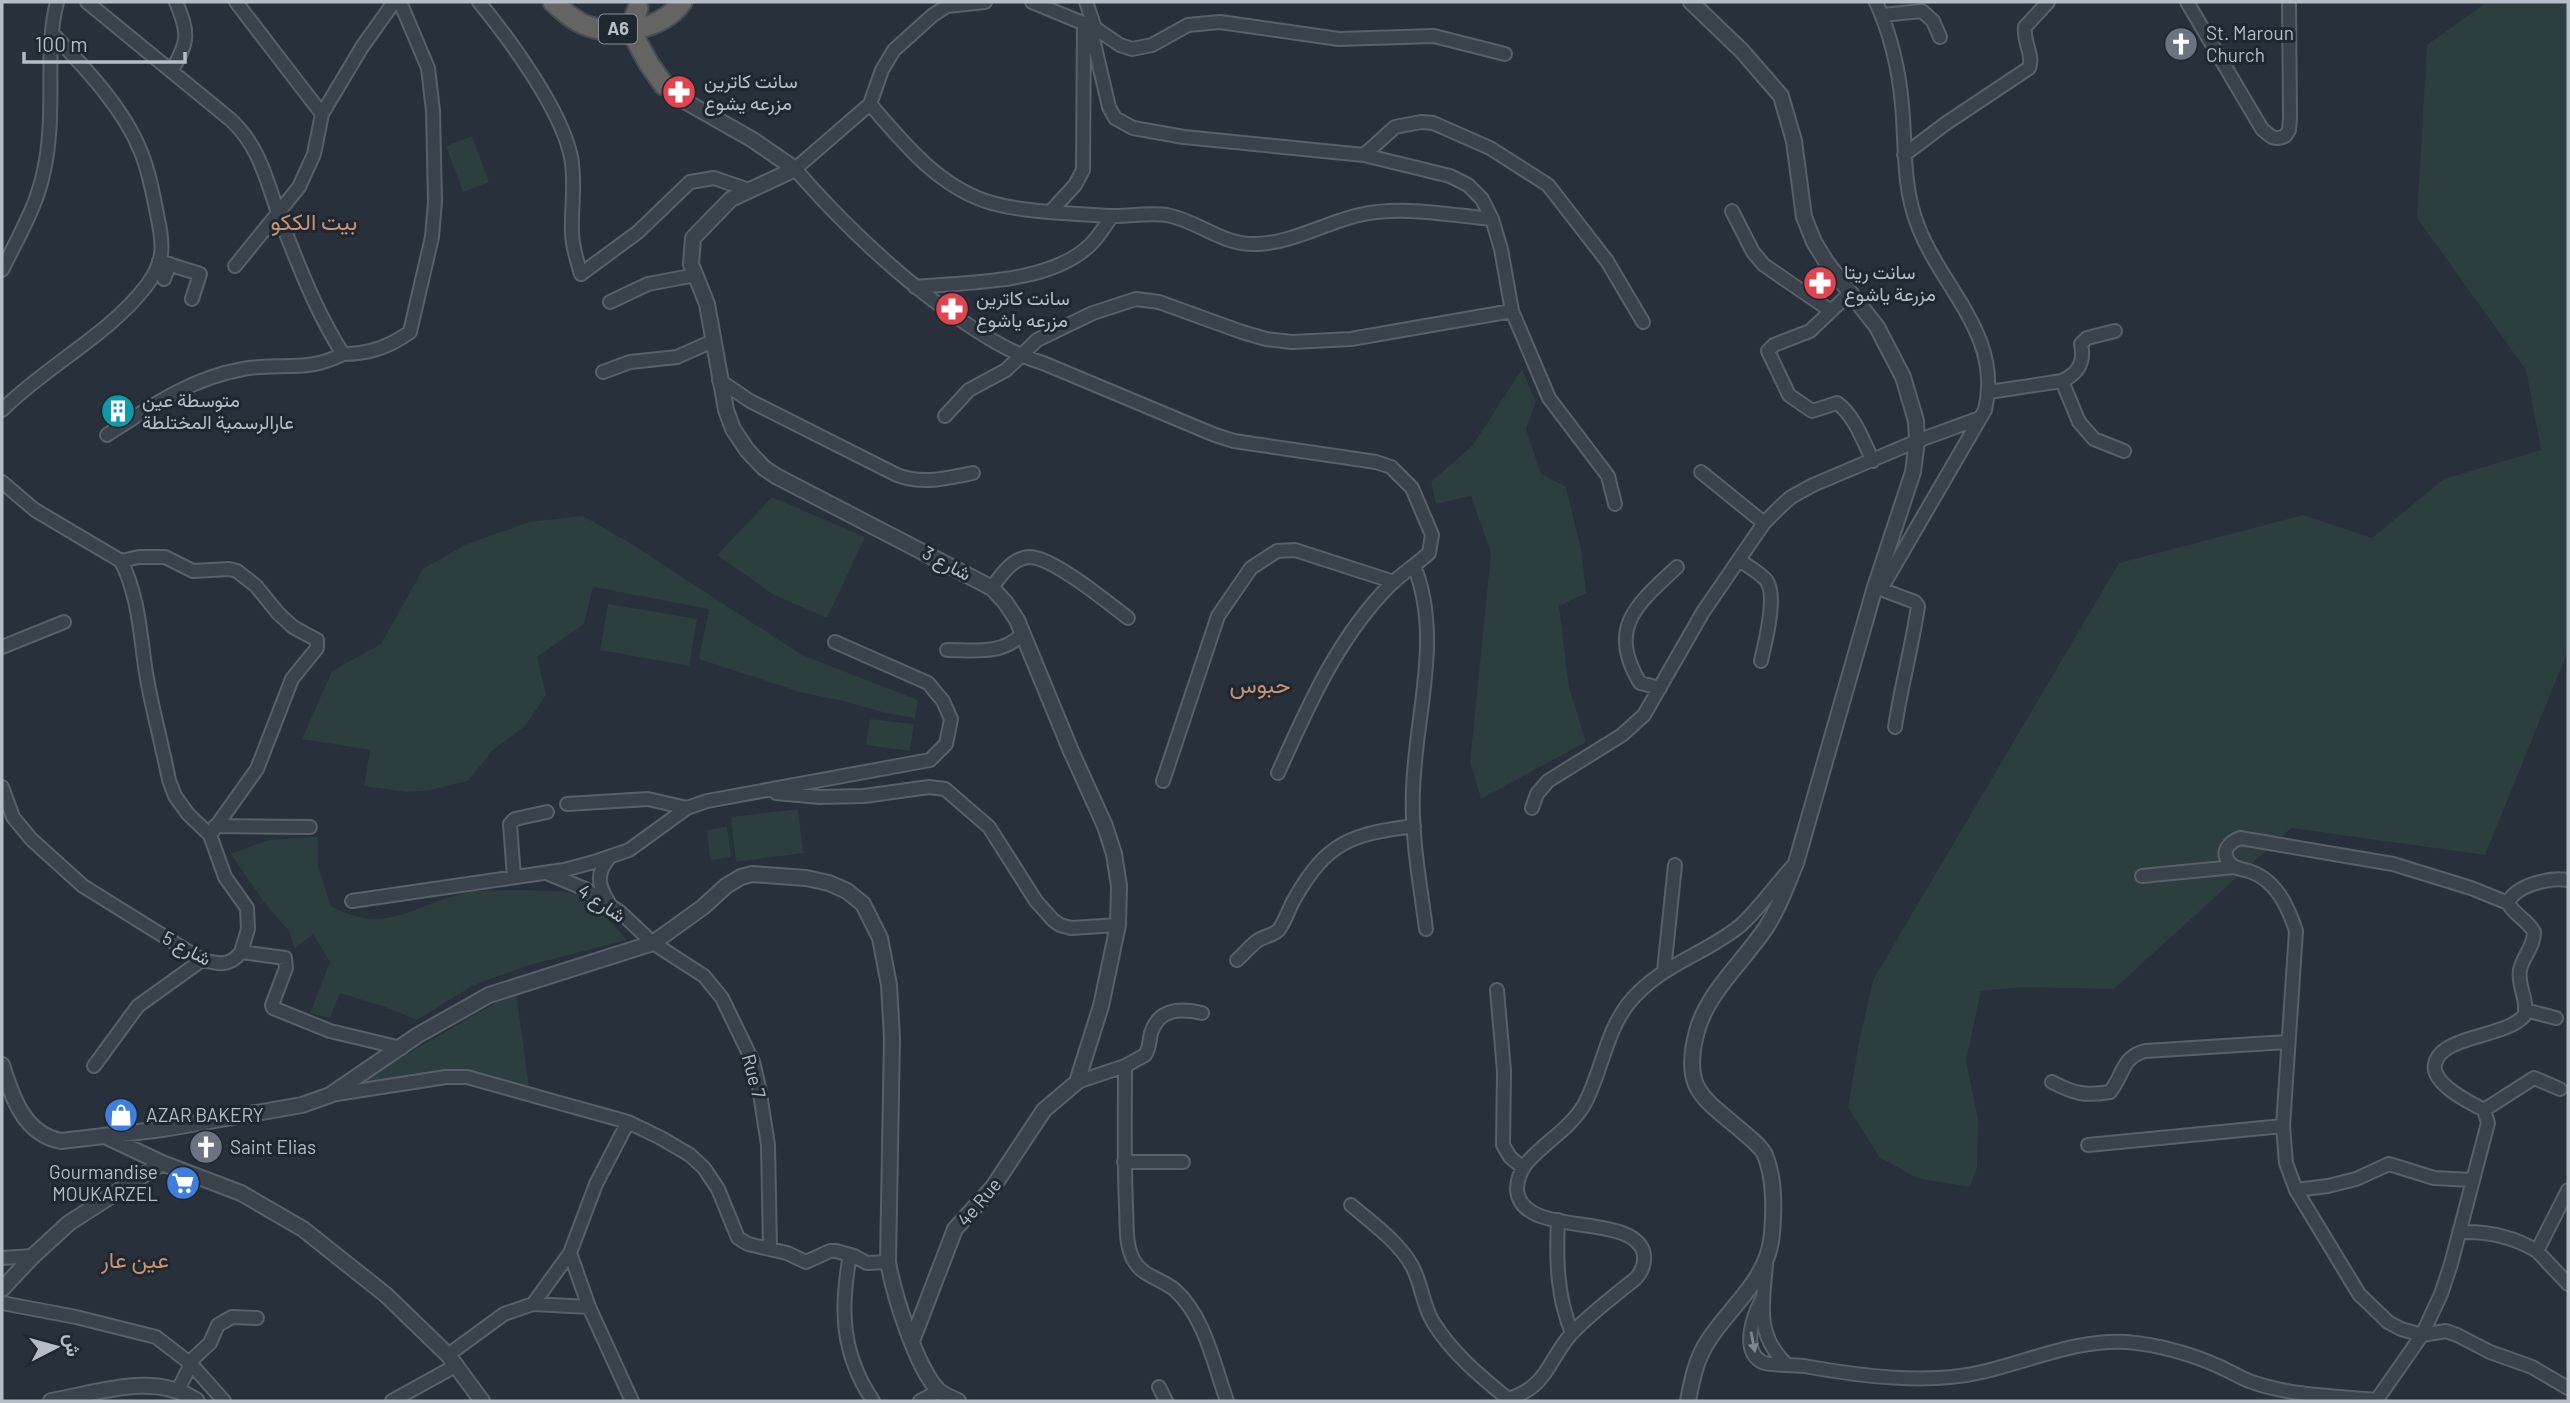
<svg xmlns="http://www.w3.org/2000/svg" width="2570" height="1403" viewBox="0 0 2570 1403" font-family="Barlow,Vazirmatn,sans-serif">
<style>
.green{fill:#2c3e3e}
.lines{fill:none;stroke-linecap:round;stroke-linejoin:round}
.minor-casing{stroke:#586069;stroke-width:16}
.tertiary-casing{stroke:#586069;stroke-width:18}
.trunk-casing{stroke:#454d56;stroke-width:23}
.minor{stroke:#3a424b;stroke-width:12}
.tertiary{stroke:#3a424b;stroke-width:14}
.trunk{stroke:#646462;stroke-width:19}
.oneway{fill:#7e868f}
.labels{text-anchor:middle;stroke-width:6;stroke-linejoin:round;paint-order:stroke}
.shield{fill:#1f2730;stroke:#899099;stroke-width:2}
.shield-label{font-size:18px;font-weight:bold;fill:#b6bdc6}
.poi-label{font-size:19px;fill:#b6bdc6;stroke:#1f2730;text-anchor:start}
.street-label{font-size:19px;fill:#b6bdc6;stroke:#1f2730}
.quarter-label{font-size:23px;fill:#c89370;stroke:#1f2730}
</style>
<rect width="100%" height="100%" fill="#27303b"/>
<path class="green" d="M 2487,2 L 2568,2 L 2568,651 L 2485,855 L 2291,828 L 2114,989 L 2024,987 L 1981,991 L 1966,1061 L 1978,1119 L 1977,1168 L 1970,1187 L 1917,1178 L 1879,1157 L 1848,1107 L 1858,1047 L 1873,980 L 2119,563 L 2303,515 L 2372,538 L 2444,479 L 2541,450 L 2526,370 L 2417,218 L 2427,45 Z
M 472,136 L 489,182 L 463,192 L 446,146 Z
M 1522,369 L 1536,402 L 1526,429 L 1541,474 L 1566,487 L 1582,553 L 1586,593 L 1559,606 L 1569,687 L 1586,742 L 1481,799 L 1470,762 L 1491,553 L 1471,496 L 1436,504 L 1431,482 L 1473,445 Z
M 772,497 L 865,537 L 827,618 L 774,595 L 717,555 Z
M 583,516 L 630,543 L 802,655 L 918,700 L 915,718 L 890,714 L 843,701 L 800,692 L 699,659 L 709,609 L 593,587 L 584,624 L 537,657 L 546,695 L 525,726 L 492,751 L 468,781 L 430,790 L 407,792 L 364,786 L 370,750 L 302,739 L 332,671 L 381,644 L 423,569 L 465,545 L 529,522 Z
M 608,604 L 697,619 L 689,666 L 600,650 Z
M 870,719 L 914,724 L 910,751 L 866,745 Z
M 798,809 L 803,853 L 736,862 L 731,817 Z
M 727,827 L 731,857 L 710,860 L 707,830 Z
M 318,837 L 318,866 L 331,906 C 380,932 401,913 448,898 C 457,895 469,892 479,891 C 494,890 565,889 575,894 C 596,905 612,923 627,940 L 526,966 L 472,986 L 417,1020 L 382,1006 L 340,993 L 330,1018 L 310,1013 L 330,962 L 313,934 L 295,948 L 288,930 L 263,901 L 231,854 L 269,840 Z
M 516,991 L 529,1088 L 465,1069 L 352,1086 Z"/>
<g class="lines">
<g class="minor-casing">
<path id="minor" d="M 87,2 L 231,120 C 261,148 267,183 281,221 C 299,266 316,312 343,354 C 369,354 389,347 410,332 L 432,237 L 435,201 L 433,111 L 428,68 L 400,2
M 479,2 C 510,40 561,109 571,157 C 576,182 571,207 572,232 C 572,247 577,260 581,274 L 638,232 L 690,182 L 714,178 L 749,190
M 985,2 L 947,6 L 933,15 L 894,50 L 882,70 L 870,104 L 795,169 C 842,223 891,270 949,312 C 978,332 1009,353 1043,363 L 1215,435 L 1234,441 L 1376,462 L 1391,467 L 1412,488 L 1432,535 L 1429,553 C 1417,564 1403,573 1391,584 C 1338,637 1308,706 1278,773
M 1032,2 L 1095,28 L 1120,45 L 1132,49 L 1152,45 L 1188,25 L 1220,22 L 1339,39 L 1434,36 L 1505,54
M 1086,2 L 1095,28
M 1876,2 C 1890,33 1899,70 1902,105 C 1906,145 1902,186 1918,226 C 1942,289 2003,336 1985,410 L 1881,589
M 2187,2 L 2262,129 C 2270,136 2274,141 2285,136 L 2289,130 L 2290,118 L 2289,2
M 1882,15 L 1922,11 L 1933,21 L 1940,37
M 172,70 C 189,41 189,33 176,2
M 870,104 C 904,144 940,188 992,203 C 1029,213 1071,213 1109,216 C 1128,217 1148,212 1167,215 C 1199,221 1223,246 1257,244 C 1292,243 1325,223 1359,215 C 1401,205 1449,215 1492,219
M 322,114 L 362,47 L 394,2
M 1364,155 L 1395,127 L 1421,122 L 1433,123 L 1490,148 L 1548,185 L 1607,261 L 1643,322
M 1904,155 L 1945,124 L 2029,68 C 2034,55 2023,42 2025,27 L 2048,2
M 1052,210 L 1075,185 L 1083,170 L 1084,23
M 1732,211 L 1753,252 L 1764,265 L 1831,311
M 159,261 L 200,274 L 192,299
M 235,266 L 299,187 L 314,154 L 322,114 L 236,2
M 2,270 C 27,220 45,193 49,135 C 53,91 46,45 57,2
M 164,279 L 170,264
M 915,287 C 968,282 1048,284 1089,246 C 1098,238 1105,226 1112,216
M 1850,293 L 1810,331 L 1774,345 L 1768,351 L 1789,395 L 1812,411 L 1837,403 C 1855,416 1863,441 1873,461
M 610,302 L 648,284 L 696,275
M 1512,311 L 1549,398 L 1608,476 L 1615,504
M 603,372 L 630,362 L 677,357 L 713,341
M 719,380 L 750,401 L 897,475 C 923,485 947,478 973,473
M 2062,381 C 2079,373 2085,362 2081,344 L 2087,338 L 2115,331
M 1989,392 L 2062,381 L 2079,422 L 2094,439 L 2124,451
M 2,410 C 47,365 108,336 147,285 C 166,260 163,242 157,214 C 153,193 149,172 141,152 C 123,107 85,68 52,33
M 945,416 L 969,390 L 1006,370 L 1037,340 L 1093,313 L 1136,299 L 1159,302 L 1242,332 L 1266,339 L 1292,342 L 1351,339 L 1512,311 L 1501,249 L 1492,219 L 1482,199 L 1468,185 L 1450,176 L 1364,155 L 1184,137 L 1133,128 L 1115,118 L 1109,107 L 1090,26
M 107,435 C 150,407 191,378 243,369 C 280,362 307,373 343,354
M 1701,472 L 1764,523
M 2,482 L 35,510 L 121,561 C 139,597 140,634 146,673 C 152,709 162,744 169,780 L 175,796 L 188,814 L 210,835 L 225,877 L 247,908 L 248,929 L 241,952
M 1739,560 C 1748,566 1759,572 1766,580 C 1778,595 1765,643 1761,661
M 121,561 L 139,557 L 165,557 L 193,571 L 229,569 L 237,571 L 256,586 L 278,613 L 293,627 L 317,640 L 317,648 L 292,679 L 257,769 L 210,835
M 1414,566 C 1443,637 1415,716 1413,790 C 1411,836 1420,883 1426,929
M 1875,587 L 1915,602 L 1918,606 C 1912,647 1901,687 1895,727
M 992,588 C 1000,576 1013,557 1030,557 C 1054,558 1107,602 1128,618
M 2,647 L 64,622
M 947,650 C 973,650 1002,655 1021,635
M 1660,688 L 1640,683 C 1607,628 1636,605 1677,567
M 1163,781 L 1218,616 L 1251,568 L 1277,551 L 1295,550 L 1394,582
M 2,787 L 13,817 L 31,839 L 83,886 L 202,960 C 218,964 230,967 241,952 L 285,958 L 286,968 L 272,1005 L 273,1008 L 330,1031 L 401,1048
M 776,793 L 820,797 L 864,796 L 929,787 L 945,789 L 989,827 L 1036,901 L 1053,920 L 1060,925 L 1071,928 L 1118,925
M 567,804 L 648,799 L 687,808
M 1532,808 L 1537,794 L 1548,781 L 1622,735 L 1644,715 L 1703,612 L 1764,523 L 1779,508 L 1791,497 L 1813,485 L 1917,441 L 1980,418
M 215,826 L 310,827
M 549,874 L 585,889 L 620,912 L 653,943 L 704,976 L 722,998 L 753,1062 L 759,1087 L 768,1145 L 770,1248
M 2142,876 L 2234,867
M 514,877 L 510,824 L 515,819 L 547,812
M 352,901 L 564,870 L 594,862 L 629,850 L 687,808 L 707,801 L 930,760 L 946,744 L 951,719 L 943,701 L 928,683 L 835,642
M 608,901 C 598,886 596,873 609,858
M 2508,903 C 2515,885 2551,877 2568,880
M 1237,960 C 1244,954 1250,946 1257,941 C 1264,936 1276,935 1280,928 C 1286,919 1289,908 1295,898 C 1327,842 1351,834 1414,826
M 1664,971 L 1675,865
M 1497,990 L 1504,1071 L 1503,1145 L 1510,1157 L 1523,1168
M 2525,1010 L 2556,1018
M 94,1066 L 138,1006 L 202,960
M 1125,1066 L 1145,1055 C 1150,1048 1149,1041 1151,1033 C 1159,1008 1181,1008 1202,1013
M 1077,1082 L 1125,1066 C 1125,1113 1124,1159 1126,1206 C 1127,1223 1125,1243 1133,1259 C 1142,1277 1161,1278 1175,1290 C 1205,1317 1214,1365 1227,1401
M 2052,1082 C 2075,1094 2085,1096 2110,1092 C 2124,1074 2122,1057 2145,1051 L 2287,1042
M 330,1095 L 446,1077 L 467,1077 L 628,1122 L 661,1138 L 690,1155 L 704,1168 L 718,1189 L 738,1238 L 748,1244 L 787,1253 L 806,1262 L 830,1251 L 836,1251 L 854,1256 L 867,1263 L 888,1262
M 2484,1110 L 2534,1078 L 2560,1089
M 2088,1145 L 2283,1126
M 1124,1162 L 1183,1162
M 2296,1190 L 2328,1186 L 2356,1179 L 2389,1164 L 2434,1178 L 2471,1180
M 1351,1205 C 1372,1223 1399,1242 1412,1266 C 1422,1284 1422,1304 1433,1322 C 1452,1353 1480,1376 1508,1399 C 1549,1386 1547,1361 1572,1333 C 1591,1313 1614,1296 1635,1279 C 1642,1272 1645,1265 1644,1255 C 1637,1210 1521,1240 1517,1190 C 1517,1181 1520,1172 1525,1165 C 1543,1143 1569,1130 1584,1105 C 1602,1072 1605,1034 1628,1004 C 1660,964 1705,955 1741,925 C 1760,908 1775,885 1793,866
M 1558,1220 C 1556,1260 1557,1297 1572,1333
M 2459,1232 C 2487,1231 2513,1236 2537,1251 L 2568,1190
M 2537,1251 L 2568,1284
M 570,1253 L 589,1307 L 632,1401
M 850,1255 C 840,1309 841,1353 873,1401
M 2,1258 L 33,1256
M 1766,1265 C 1763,1303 1755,1333 1785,1363
M 1762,1299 C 1754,1314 1740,1350 1762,1362 C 1769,1366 1793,1364 1804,1366 C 1860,1376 1926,1385 1982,1372 C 2030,1361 2077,1339 2127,1342 C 2159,1345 2189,1353 2218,1366 C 2230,1371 2240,1378 2252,1382 C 2291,1396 2336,1396 2377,1400
M 2,1303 L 76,1317 L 156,1337 L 191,1364 L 224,1401
M 533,1304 L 589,1307
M 448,1355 L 504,1314 L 533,1304 L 570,1253 L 596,1184 L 628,1122
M 1159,1387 L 1166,1401
M 178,1390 L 194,1358 L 210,1343 L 218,1325 L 232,1317 L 257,1318
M 392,1401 L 457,1365
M 920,1401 L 939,1391
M 2376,1401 L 2422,1335 L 2441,1294 L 2451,1264 L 2488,1123 L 2484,1110 C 2469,1102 2431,1084 2435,1064 C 2441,1035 2504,1038 2524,1016 C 2529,1000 2517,986 2520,970 C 2523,956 2534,947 2534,932 C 2527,919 2514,915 2508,903 L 2471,888 L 2393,864 L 2240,838 C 2230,842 2220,851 2229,862 C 2234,869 2242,869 2249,871 C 2276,880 2288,906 2296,931 L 2283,1126 L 2286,1163 L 2296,1190 L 2359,1294 L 2388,1322 L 2401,1329 L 2422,1335 L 2446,1331 L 2457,1335 L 2490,1352 L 2532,1367 L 2568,1388"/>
</g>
<g class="tertiary-casing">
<path id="tertiary" d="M 664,85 L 681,99 L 753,140 L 795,169
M 795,169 L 731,199 L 693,238 L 691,264 L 707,304 L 726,410 L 733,429 L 747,450 L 764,468 L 776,476 L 992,588 L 1005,602 L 1017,620 L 1071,751 L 1105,826 L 1114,854 L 1119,886 L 1118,925 L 1101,1006 L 1077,1082 L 1044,1110 L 993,1187 L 955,1229 L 912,1341
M 2,1065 C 12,1097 24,1134 61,1141 L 163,1129 L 302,1105 L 319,1099 L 330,1095 L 418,1035 L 489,995 L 653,943 L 703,907 L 726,886 L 741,877 L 752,874 L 806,878 L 829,883 L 847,891 L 863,904 L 880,938 L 889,985 L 892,1038 L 888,1262 C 894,1295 916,1367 938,1390 C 943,1395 952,1398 958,1401
M 107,1137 L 162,1163 L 241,1193 L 303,1229 L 386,1295 L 448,1355 L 482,1401
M 2,1289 L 33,1256 L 69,1223 L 162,1163
M 51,1401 C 98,1393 155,1371 197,1401
M 1688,1401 C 1692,1380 1696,1359 1708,1341 C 1731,1305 1768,1280 1772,1234 C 1774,1209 1775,1179 1765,1155 C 1761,1146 1751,1139 1743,1132 C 1704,1098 1681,1090 1697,1031 C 1708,991 1745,960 1767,926 C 1780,906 1787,884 1796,863 L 1875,587 L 1913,472 L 1917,441 L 1916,421 L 1903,377 L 1877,327 L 1827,263 L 1814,242 L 1804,217 L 1794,141 L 1781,96 L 1742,51 L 1691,2"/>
</g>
<g class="trunk-casing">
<path id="trunk" d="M 553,2 C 563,11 573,20 585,25 C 616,37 662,30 682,2
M 638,8 L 630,29 L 649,64 L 664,85"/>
</g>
<use href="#minor" class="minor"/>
<use href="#tertiary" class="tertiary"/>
<use href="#trunk" class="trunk"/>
</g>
<defs><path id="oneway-solid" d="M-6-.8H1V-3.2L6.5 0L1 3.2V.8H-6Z" transform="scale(1.75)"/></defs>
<use class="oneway" href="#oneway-solid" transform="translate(1753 1342) rotate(79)"/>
<defs>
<g id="church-disc" transform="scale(1.75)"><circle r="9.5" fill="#6b7280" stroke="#1f2730"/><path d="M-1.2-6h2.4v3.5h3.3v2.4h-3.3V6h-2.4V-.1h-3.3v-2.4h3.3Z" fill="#fff"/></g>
<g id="pharmacy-disc" transform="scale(1.75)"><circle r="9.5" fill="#e0444e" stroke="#1f2730"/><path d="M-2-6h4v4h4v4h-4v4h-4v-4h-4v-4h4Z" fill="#fff"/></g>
<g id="building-disc" transform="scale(1.75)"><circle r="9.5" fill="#0f9aa8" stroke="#1f2730"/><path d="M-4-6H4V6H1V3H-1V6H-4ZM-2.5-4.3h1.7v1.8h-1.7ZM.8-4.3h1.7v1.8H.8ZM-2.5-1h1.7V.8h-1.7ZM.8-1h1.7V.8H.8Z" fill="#fff"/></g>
<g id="shop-disc" transform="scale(1.75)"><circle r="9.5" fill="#3f7fe0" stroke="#1f2730"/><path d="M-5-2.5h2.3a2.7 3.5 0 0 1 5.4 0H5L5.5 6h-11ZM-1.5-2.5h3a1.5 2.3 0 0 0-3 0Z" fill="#fff"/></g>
<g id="supermarket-disc" transform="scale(1.75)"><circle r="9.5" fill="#3f7fe0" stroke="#1f2730"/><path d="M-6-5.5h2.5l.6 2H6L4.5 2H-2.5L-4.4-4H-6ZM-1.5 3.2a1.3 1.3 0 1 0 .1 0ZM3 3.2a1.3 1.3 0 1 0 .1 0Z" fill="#fff"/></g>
</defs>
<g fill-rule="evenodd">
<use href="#church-disc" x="2181" y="44"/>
<use href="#pharmacy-disc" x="679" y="92"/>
<use href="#pharmacy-disc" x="1820" y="283"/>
<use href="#pharmacy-disc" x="952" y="309"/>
<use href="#building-disc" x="118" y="411"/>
<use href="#shop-disc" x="121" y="1115"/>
<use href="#church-disc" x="206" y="1147"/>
<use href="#supermarket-disc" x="183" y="1183"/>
</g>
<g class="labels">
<rect class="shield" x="599" y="14.5" width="38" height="29" rx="5"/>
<g class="shield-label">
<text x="618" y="35">A6</text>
</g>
<g class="poi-label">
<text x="2206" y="40">St. Maroun<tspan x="2206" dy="22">Church</tspan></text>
<text x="704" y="88">سانت كاترين<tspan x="704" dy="22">مزرعه يشوع</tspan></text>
<text x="1844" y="279">سانت ريتا<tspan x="1844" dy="22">مزرعة ياشوع</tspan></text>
<text x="976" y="305">سانت كاترين<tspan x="976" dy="22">مزرعه ياشوع</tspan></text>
<text x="142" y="407">متوسطة عين<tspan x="142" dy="22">عارالرسمية المختلطة</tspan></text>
<text x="146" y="1122">AZAR BAKERY</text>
<text x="230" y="1154">Saint Elias</text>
<text x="158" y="1179" text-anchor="end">Gourmandise<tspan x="158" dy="22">MOUKARZEL</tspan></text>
</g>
<g class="street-label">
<text transform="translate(947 563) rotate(28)" y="7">شارع 3</text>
<text transform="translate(602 903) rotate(34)" y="7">شارع 4</text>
<text transform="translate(187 948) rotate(28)" y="7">شارع 5</text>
<text transform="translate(754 1076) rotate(75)" y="7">Rue 7</text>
<text transform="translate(979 1202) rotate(-50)" y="7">4e Rue</text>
</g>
<g class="quarter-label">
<text x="314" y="230">بيت الككو</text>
<text x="1260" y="693">حبوس</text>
<text x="135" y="1268">عين عار</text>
</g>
</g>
<rect width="2570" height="1403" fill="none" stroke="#b6bdc6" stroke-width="7"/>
<g transform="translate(56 1347) rotate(84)" stroke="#1f2730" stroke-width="5" paint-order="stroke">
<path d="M0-5L12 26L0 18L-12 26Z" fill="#b6bdc6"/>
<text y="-10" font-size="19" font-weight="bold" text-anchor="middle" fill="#b6bdc6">ش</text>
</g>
<path d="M24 52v10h161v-10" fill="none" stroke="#b6bdc6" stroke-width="3.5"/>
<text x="35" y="52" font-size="21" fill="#b6bdc6" stroke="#1f2730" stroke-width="5" paint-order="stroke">100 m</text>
</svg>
